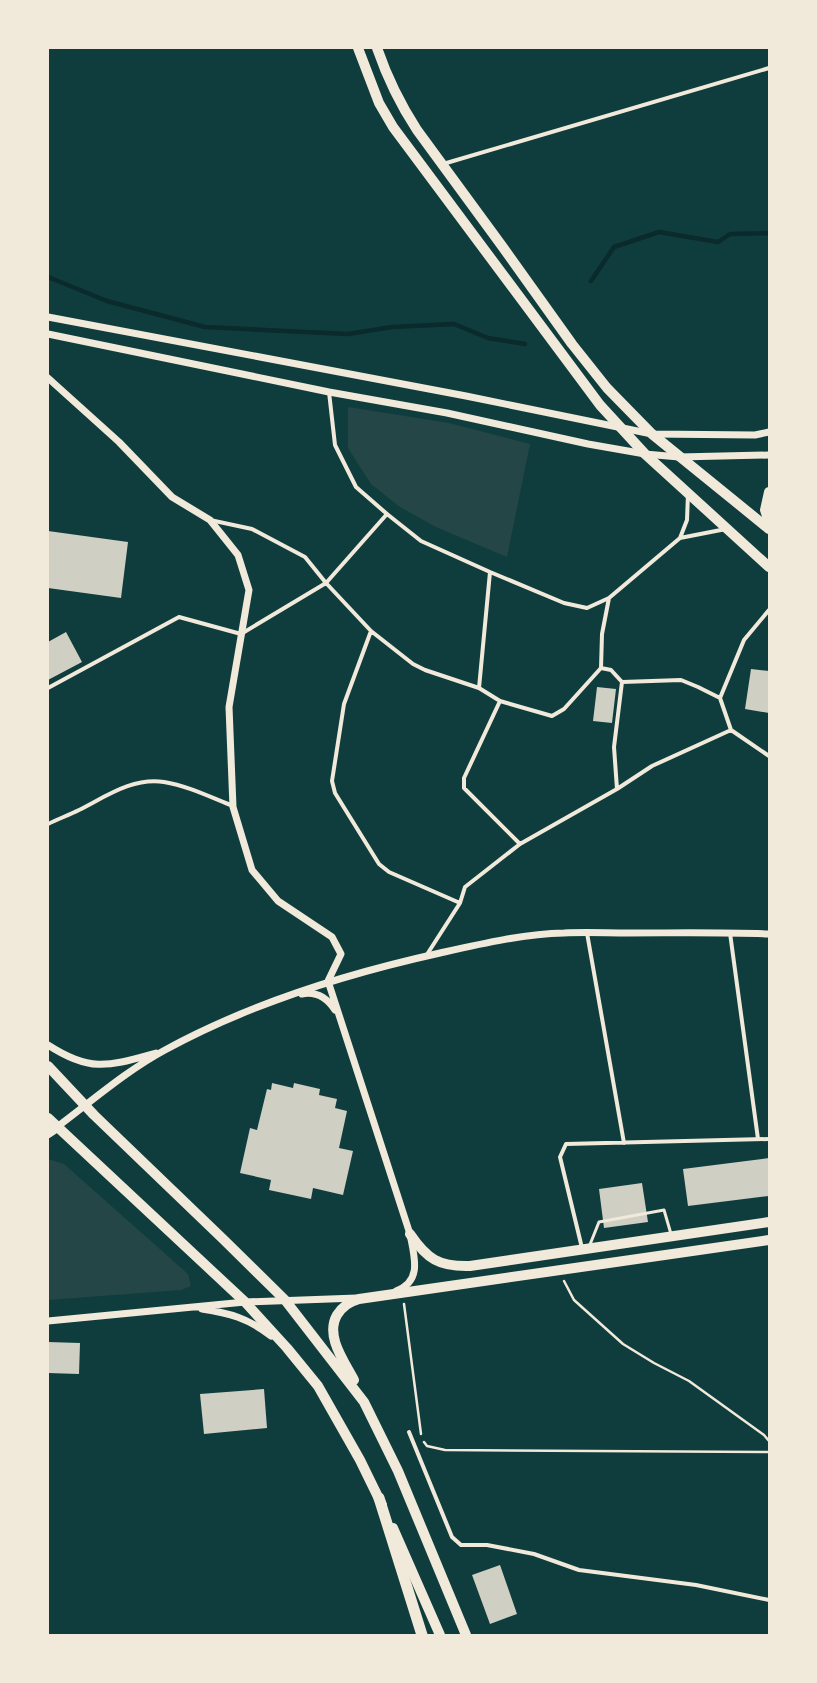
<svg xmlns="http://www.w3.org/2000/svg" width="817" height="1683" viewBox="0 0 817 1683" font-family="'Crimson Pro',serif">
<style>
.green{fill:#244646}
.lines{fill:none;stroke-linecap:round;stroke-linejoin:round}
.stream{stroke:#0a2a2b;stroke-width:4.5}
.building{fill:#cfcfc3}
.path{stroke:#f1e9da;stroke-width:2.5}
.service{stroke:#f1e9da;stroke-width:3}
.minor{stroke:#f1e9da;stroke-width:4}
.tertiary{stroke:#f1e9da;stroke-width:7}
.primary{stroke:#f1e9da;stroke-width:10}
.motorway{stroke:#f1e9da;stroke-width:11}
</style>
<rect width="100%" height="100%" fill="#0f3d3e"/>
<path class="green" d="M 348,407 L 449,423 L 530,444 L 507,557 L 436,527 L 400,507 L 371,484 L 348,448 Z
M 48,1159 L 64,1164 L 188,1274 L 191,1286 L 181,1290 L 48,1300 Z"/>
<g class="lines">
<path class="stream" d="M 48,277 L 107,301 L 205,327 L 348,334 L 392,327 L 454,324 L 488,338 L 525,344
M 591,281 L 614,247 L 659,232 L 718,242 L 730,234 L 769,233"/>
</g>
<path class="building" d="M 48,531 L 128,542 L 121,598 L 48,588 Z
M 66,632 L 82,662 L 48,680 L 48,642 Z
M 751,669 L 769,671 L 769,713 L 745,709 Z
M 597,687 L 616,689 L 612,723 L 593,721 Z
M 272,1083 L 293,1088 L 294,1083 L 320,1089 L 319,1095 L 337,1099 L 335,1108 L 347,1111 L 339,1148 L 353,1151 L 343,1195 L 313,1188 L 311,1199 L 269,1190 L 271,1180 L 240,1173 L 250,1128 L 257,1130 L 267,1089 L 271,1090 Z
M 769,1158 L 769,1196 L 688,1206 L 683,1169 Z
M 642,1183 L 648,1222 L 604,1228 L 599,1189 Z
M 48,1342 L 80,1343 L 79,1374 L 48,1373 Z
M 264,1389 L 267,1428 L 204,1434 L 200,1394 Z
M 500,1565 L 517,1614 L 490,1624 L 472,1575 Z"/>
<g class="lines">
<path class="path" d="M 564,1281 L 574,1300 L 623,1344 L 654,1363 L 689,1381 L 764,1435 L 769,1441
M 404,1304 L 421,1434
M 424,1442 L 427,1446 L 445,1450 L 769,1452"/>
<path class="service" d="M 589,1247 L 599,1222 L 664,1210 L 671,1234"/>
<path class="minor" d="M 443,164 L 769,68
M 329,392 L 335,445 L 356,487 L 387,514 L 421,541 L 490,572 L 564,603 L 587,608 L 609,598 L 680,538 L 726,529
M 210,520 L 252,529 L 305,557 L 326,583 L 371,631 L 413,664 L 425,670 L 479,688 L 500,701 L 552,716 L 564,709 L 601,668
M 680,538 L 687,520 L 688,494
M 371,631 L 344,704 L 332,781 L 335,793 L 379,864 L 389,872 L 460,903
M 601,668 L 611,670 L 622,682 L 681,680 L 698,687 L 720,698
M 601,668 L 602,634 L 609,598
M 48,688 L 179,617 L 241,634 L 326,583 L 387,514
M 479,688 L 490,572
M 500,701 L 464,778 L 464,788 L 520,844
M 731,730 L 720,698 L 744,640 L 769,610
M 617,789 L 614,747 L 622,682
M 48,824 C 58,819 69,815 79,810 C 105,797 133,777 164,782 C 188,786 210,797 233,806
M 587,933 L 624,1143
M 730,933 L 758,1139
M 426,956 L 460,903 L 465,887 L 520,844 L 617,789 L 652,766 L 731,730 L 769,756
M 582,1248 L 560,1157 L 566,1144 L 769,1139
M 409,1432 L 452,1537 L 461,1545 L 487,1545 L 534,1554 L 579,1570 L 696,1585 L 769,1600"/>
<path class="tertiary" d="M 48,317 L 466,396 L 652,434 L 755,435 L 769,432
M 48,334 L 329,392 L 447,413 L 588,444 L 645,454 L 679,457 L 769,455
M 48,378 L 119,442 L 172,497 L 210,520 L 238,555 L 249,590 L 229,707 L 233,807 L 252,870 L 278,901 L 332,937 L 341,954 L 328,981 L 410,1234 C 414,1256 423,1281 396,1291
M 302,994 C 317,991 327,998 335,1010
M 48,1045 C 91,1073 109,1066 156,1053
M 57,1127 C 92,1101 126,1071 165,1050 C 251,1003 345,974 440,953 C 480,944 523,934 564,933 C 585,932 607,933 628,933 C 675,933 722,932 769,934
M 202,1309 C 229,1313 248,1318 271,1336
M 48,1321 L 245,1302 L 357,1298"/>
<path class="primary" d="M 358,48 L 379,103 L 393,127 L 600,405 L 645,454 L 769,567
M 377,48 C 387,77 400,104 417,130 L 502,246 L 572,344 L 607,388 L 652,434 L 769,529
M 769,492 L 765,510 L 769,522
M 48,1066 L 94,1115 L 223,1239 L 285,1300 L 364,1402 L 398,1471 L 466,1635
M 48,1118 L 245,1302 L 287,1348 L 318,1386 L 360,1460 L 382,1505
M 48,1133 L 57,1127
M 410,1234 C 427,1259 439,1267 470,1266 L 769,1222
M 354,1380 C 344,1361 325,1336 337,1315 C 343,1306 349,1302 359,1299 L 769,1240
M 393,1528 L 440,1635"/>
<path class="motorway" d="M 379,1498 L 422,1635"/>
</g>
<rect width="817" height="1683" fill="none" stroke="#f1e9da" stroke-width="98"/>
</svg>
